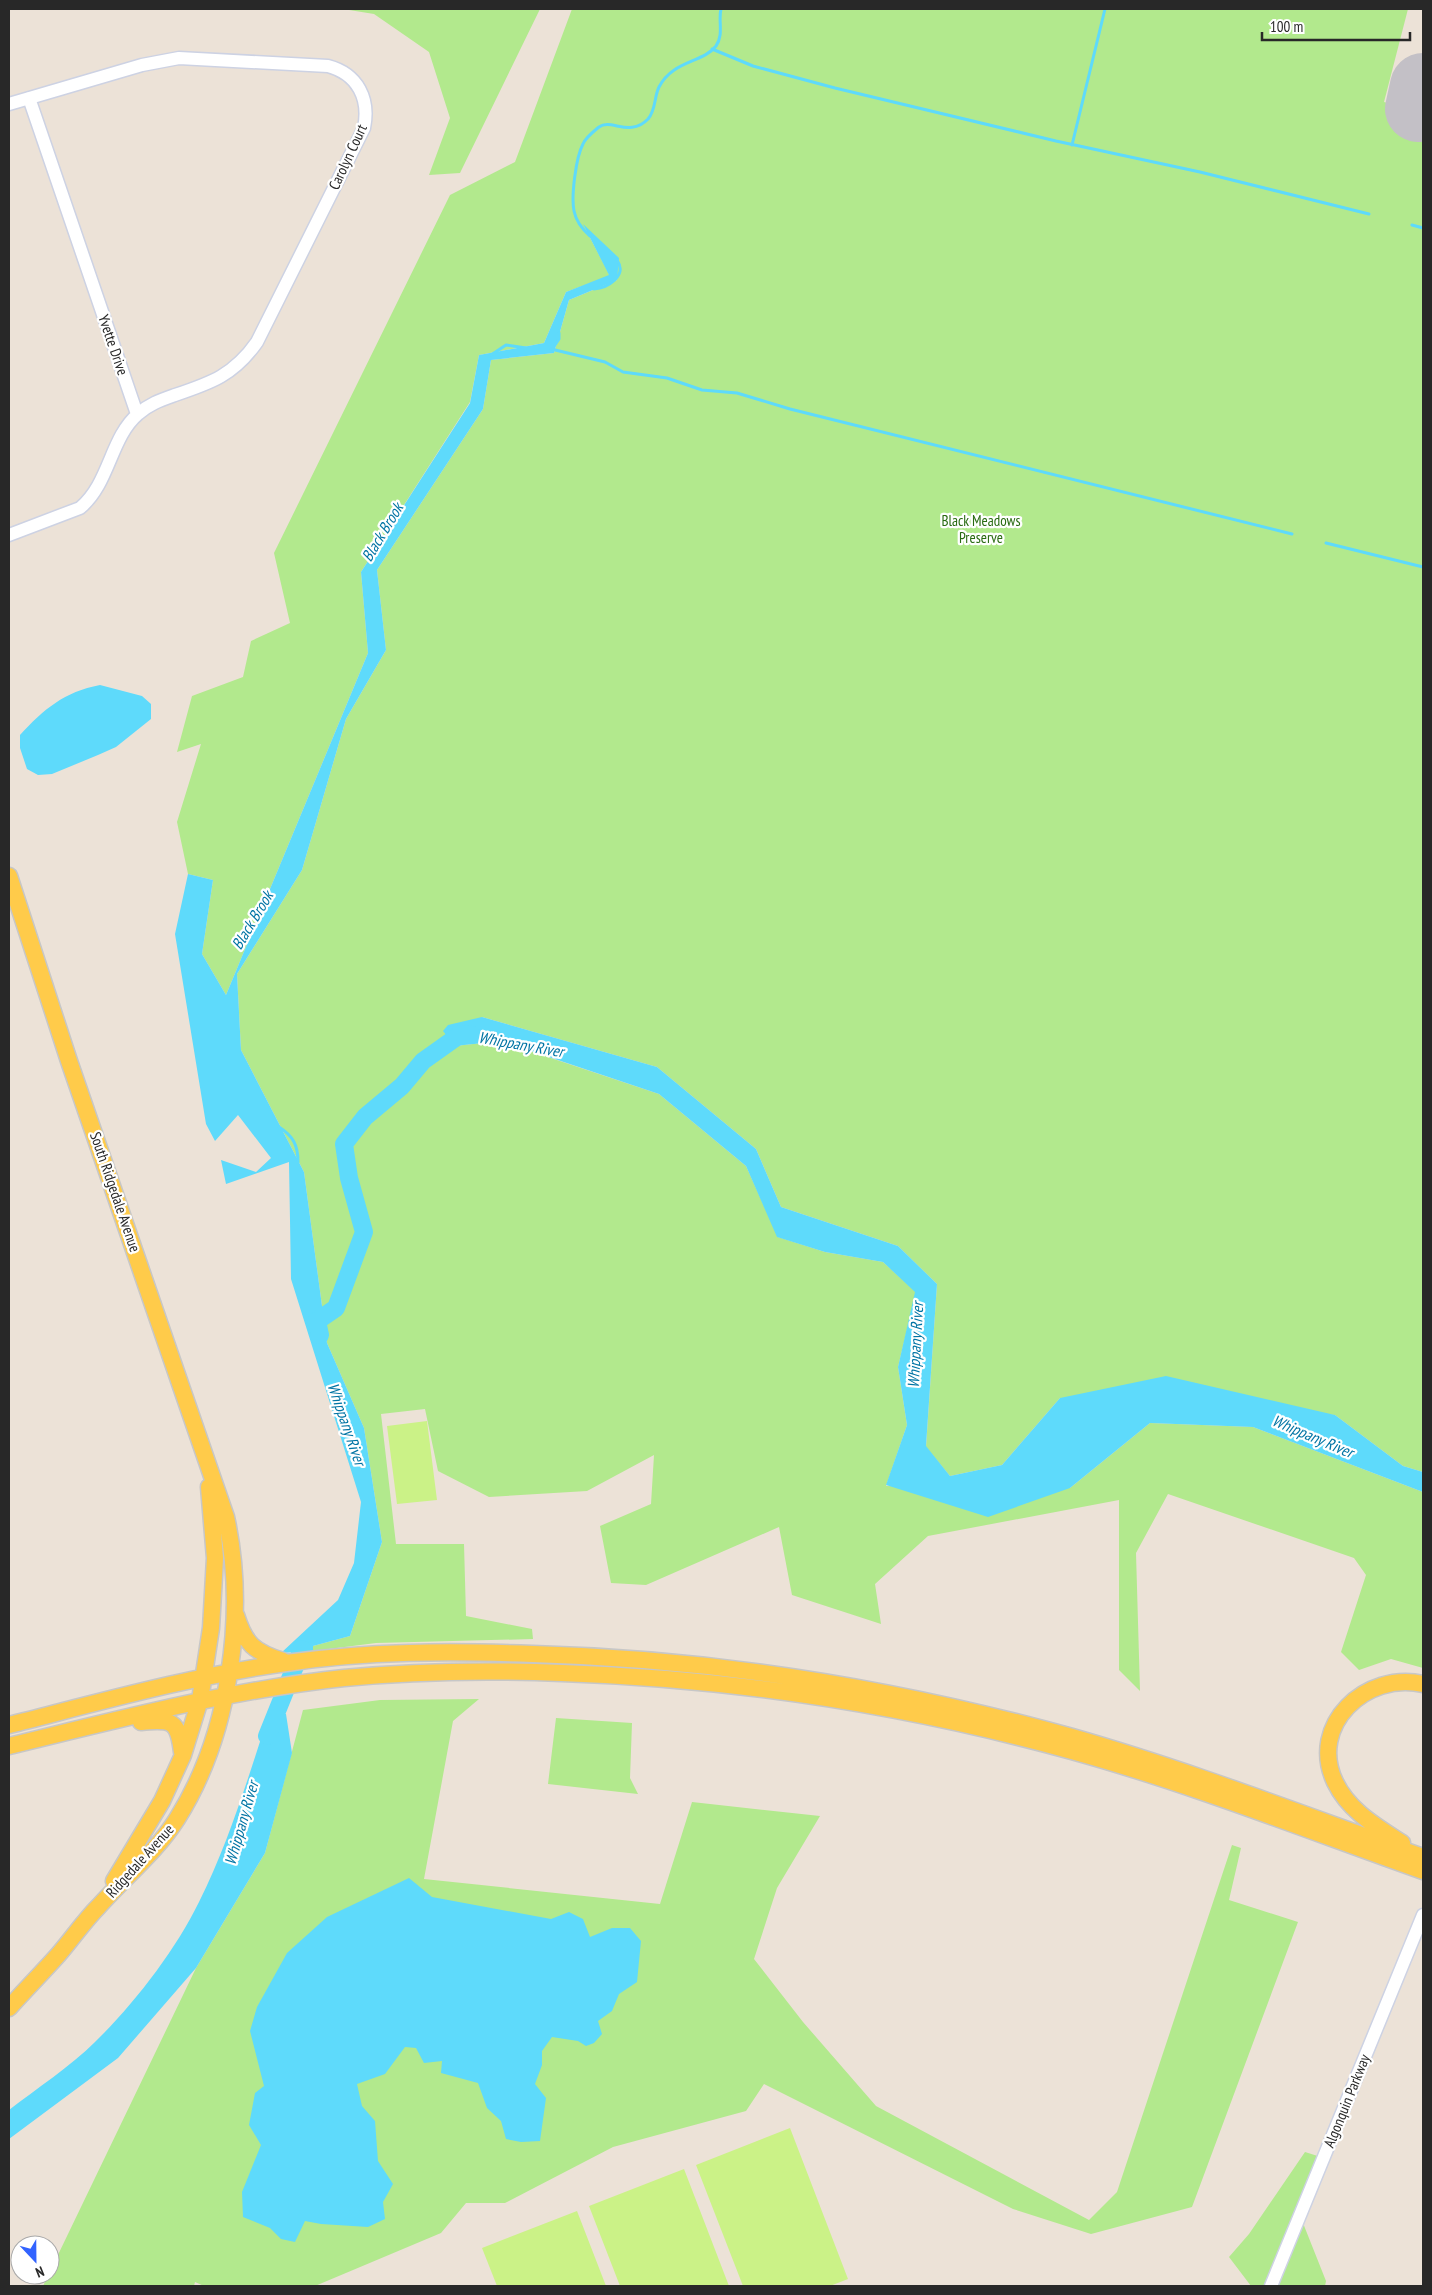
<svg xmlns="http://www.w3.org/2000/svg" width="1432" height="2295" viewBox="0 0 1432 2295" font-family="'PT Sans Narrow',sans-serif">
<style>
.green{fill:#b2e98d}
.pitch{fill:#cbf287}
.water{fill:#5edafb}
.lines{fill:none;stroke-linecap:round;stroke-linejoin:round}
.stream{stroke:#5edafb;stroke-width:3}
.river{stroke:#5edafb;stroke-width:18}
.taxiway{stroke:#c3c0c6;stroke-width:26}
.runway{stroke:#c3c0c6;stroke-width:66}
.minor-casing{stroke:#cdd2e3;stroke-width:15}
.major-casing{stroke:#c7c7c7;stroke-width:19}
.minor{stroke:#fff;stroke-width:12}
.major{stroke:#ffcb4a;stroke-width:16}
.labels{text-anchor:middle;stroke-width:4.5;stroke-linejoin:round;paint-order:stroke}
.street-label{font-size:15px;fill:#282828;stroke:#fff}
.park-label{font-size:15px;fill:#296b12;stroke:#fff}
.water-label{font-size:16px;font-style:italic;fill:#0074a4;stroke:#fff}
</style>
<rect width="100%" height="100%" fill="#ece2d7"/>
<path class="green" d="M 343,9 L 540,9 L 460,173 L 429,175 L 450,118 L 429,52 L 374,14 Z
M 572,9 L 1408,9 L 1384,102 L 1423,113 L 1423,1472 L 1403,1466 L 1335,1415 L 1060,1398 L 1002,1465 L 950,1476 L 926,1447 L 937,1284 L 898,1246 L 781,1207 L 756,1149 L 657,1067 L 482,1017 L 455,1046 L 500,1041 L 659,1094 L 746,1166 L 778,1237 L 825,1252 L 883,1262 L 916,1292 L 898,1367 L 907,1425 L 886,1486 L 1070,1488 L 1150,1423 L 1253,1427 L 1423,1492 L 1423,1668 L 1391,1659 L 1359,1670 L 1341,1652 L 1366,1575 L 1354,1558 L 1168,1494 L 1136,1553 L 1140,1691 L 1119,1670 L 1119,1500 L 928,1536 L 875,1584 L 881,1624 L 792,1595 L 779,1527 L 646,1585 L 611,1583 L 600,1526 L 651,1504 L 654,1455 L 587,1491 L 489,1497 L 438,1471 L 425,1409 L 381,1414 L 396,1544 L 464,1544 L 466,1616 L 532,1629 L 533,1639 L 376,1643 L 313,1651 L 313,1646 L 350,1636 L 382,1542 L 364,1428 L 327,1343 L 304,1172 L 241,1050 L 237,974 L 302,870 L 346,719 L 386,650 L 377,570 L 483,409 L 491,360 L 554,353 L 569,300 L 617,280 L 584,226 L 610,276 L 566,292 L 544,343 L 479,355 L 470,402 L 361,572 L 368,653 L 226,995 L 202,954 L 213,880 L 188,874 L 177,822 L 201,744 L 177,752 L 192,696 L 243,677 L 251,641 L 290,623 L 274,553 L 450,195 L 515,162 Z
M 479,1699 L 453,1721 L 424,1879 L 660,1904 L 692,1802 L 820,1816 L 777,1888 L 754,1959 L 803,2022 L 876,2106 L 1089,2220 L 1117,2192 L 1232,1845 L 1241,1848 L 1229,1900 L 1298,1922 L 1192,2207 L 1091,2234 L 1013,2209 L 764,2084 L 746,2111 L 613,2147 L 505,2203 L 466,2203 L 441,2233 L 315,2286 L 204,2286 L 195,2282 L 194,2286 L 43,2286 L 196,1968 L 265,1853 L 303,1710 L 380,1700 Z
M 556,1718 L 632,1723 L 630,1778 L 638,1794 L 548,1784 Z
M 1305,2152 L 1324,2158 L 1299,2213 L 1326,2281 L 1325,2286 L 1251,2286 L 1229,2257 L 1249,2234 Z"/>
<path class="pitch" d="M 427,1421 L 437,1500 L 397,1504 L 387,1426 Z
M 790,2128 L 848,2279 L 830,2286 L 743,2286 L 696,2165 Z
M 684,2169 L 729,2286 L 620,2286 L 589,2206 Z
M 577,2211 L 606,2286 L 497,2286 L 482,2248 Z"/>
<path class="water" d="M 583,224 L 619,258 L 617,280 L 569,300 L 554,353 L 491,360 L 483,409 L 377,570 L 386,650 L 346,719 L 302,870 L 237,974 L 241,1050 L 304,1172 L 327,1343 L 364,1428 L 382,1542 L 350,1636 L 313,1646 L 313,1651 L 281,1653 L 338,1600 L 354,1563 L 361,1502 L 291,1279 L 289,1162 L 226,1184 L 221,1160 L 256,1172 L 271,1158 L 238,1115 L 215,1141 L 206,1124 L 175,934 L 188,874 L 213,880 L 202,954 L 226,995 L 368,653 L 361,572 L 470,403 L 479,355 L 544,343 L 566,292 L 609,275 Z
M 100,685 L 142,696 L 151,704 L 151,719 L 116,747 L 98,755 L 52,774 L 38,775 L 27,769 L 20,748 L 20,735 C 44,709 64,692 100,685 Z
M 482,1017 L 657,1067 L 756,1149 L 781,1207 L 898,1246 L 937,1284 L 926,1446 L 950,1476 L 1002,1465 L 1060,1398 L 1166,1376 L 1335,1415 L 1403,1466 L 1423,1472 L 1423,1492 L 1253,1427 L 1150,1423 L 1070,1488 L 988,1517 L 886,1485 L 907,1425 L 898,1367 L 915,1292 L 883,1262 L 825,1252 L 777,1237 L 746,1166 L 659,1094 L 501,1041 L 455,1046 L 443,1031 L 448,1025 Z
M 269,1714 L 286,1714 L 292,1753 L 265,1853 L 196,1968 L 118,2058 L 9,2139 L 9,2110 C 36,2089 71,2066 95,2042 C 134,2004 175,1951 199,1902 C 229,1842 248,1778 269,1714 Z
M 409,1878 L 432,1897 L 551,1919 L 569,1912 L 583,1919 L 590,1937 L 612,1928 L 630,1928 L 641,1941 L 637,1982 L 619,1994 L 612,2011 L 598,2021 L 602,2034 L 594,2043 L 586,2046 L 578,2041 L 552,2037 L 542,2051 L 542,2065 L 535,2084 L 546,2098 L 540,2141 L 521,2142 L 506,2139 L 501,2121 L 487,2108 L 478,2083 L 441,2073 L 442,2061 L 424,2063 L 416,2048 L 405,2047 L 385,2074 L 357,2084 L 362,2106 L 375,2121 L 378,2161 L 393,2184 L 383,2202 L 385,2219 L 368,2227 L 321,2224 L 305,2221 L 295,2242 L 281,2239 L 270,2228 L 243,2217 L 242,2192 L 261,2145 L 249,2125 L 255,2093 L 264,2086 L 250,2031 L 257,2007 L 287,1953 L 327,1917 Z"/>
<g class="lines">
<path class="stream" d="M 712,49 L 753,66 L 835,88 L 1056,141 L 1200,172 L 1369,214
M 1072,145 L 1105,9
M 1412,225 L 1423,228
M 590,236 C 582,229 576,221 574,211 C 571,196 576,157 583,144 C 586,137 593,132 599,127 C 611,118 630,138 648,119 C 656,110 654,97 659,87 C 673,60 703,63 716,46 C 724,35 718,20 721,9
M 594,289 C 607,288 628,276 617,260
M 555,345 L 559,339 L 559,333
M 551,349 L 605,362 L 623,372 L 667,378 L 702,390 L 737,393 L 790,409 L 1292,534
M 491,355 L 506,345 L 526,348
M 1326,543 L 1423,567
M 279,1127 C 293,1136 298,1145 298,1162"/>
<path class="river" d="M 320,1335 L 317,1321 L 336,1308 L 364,1232 L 349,1178 L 344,1144 L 365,1117 L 402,1086 L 423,1061 L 461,1034 L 472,1035
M 267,1736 L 302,1649"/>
<path class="taxiway" d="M 1420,98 L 1423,99"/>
<path class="runway" d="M 1418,109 L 1423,86"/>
<g class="minor-casing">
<path id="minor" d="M 29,98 L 137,414
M 9,104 L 142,65 L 179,58 L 328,66 C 358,74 370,99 364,128 L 257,342 C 234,375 211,383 175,395 C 161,400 149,404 138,414 C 110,438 110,483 80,508 L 9,535
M 1271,2286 L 1423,1915"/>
</g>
<g class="major-casing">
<path id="major" d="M 9,876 L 69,1061 L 226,1517 C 247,1613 230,1735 177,1819 C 156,1852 125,1877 99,1906 C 84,1921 72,1939 58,1955 C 42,1973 25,1990 9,2008
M 236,1615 C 245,1644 254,1652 283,1661
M 141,1722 C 172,1719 178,1720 182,1752
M 9,1725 C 100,1702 192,1676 286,1663 C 368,1651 451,1651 533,1654 C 715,1659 896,1688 1072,1737 C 1191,1771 1307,1816 1423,1857
M 9,1746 C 120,1719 230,1690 344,1678 C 416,1671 489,1670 562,1673 C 735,1679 905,1705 1072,1751 C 1191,1784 1307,1830 1423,1871
M 1402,1843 C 1376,1826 1349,1811 1335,1782 C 1308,1725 1366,1671 1423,1684
M 114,1881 L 162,1801 L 183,1755 L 200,1700 L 211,1628 L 215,1558 L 209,1487"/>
</g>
<use href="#minor" class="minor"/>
<use href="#major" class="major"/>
</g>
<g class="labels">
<g class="street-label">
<text transform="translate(348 157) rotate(-65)" y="5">Carolyn Court</text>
<text transform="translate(113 345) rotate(71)" y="5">Yvette Drive</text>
<text transform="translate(115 1192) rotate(71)" y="5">South Ridgedale Avenue</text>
<text transform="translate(140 1861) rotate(-48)" y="5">Ridgedale Avenue</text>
<text transform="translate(1347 2101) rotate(-68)" y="5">Algonquin Parkway</text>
</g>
<g class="park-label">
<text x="981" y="526">Black Meadows<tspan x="981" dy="17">Preserve</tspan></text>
</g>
<g class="water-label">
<text transform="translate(382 532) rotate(-59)" y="6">Black Brook</text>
<text transform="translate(252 920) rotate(-59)" y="6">Black Brook</text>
<text transform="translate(521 1044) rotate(10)" y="6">Whippany River</text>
<text transform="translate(915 1345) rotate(-87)" y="6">Whippany River</text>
<text transform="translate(347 1424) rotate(71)" y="6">Whippany River</text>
<text transform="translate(1313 1436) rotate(23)" y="6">Whippany River</text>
<text transform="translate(241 1823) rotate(-74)" y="6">Whippany River</text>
</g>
</g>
<rect width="1432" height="2295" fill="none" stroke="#282828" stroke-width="20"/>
<g transform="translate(35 2260) rotate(158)"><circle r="24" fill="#ffffff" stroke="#a9a9a9"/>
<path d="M0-4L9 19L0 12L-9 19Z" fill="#3263ff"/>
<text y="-8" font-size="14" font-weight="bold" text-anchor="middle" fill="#282828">N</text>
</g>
<path d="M1262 32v8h148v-8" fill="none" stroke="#282828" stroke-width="2.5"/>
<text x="1270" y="32" font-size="15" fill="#282828" stroke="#ffffff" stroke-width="4" paint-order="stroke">100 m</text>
</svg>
